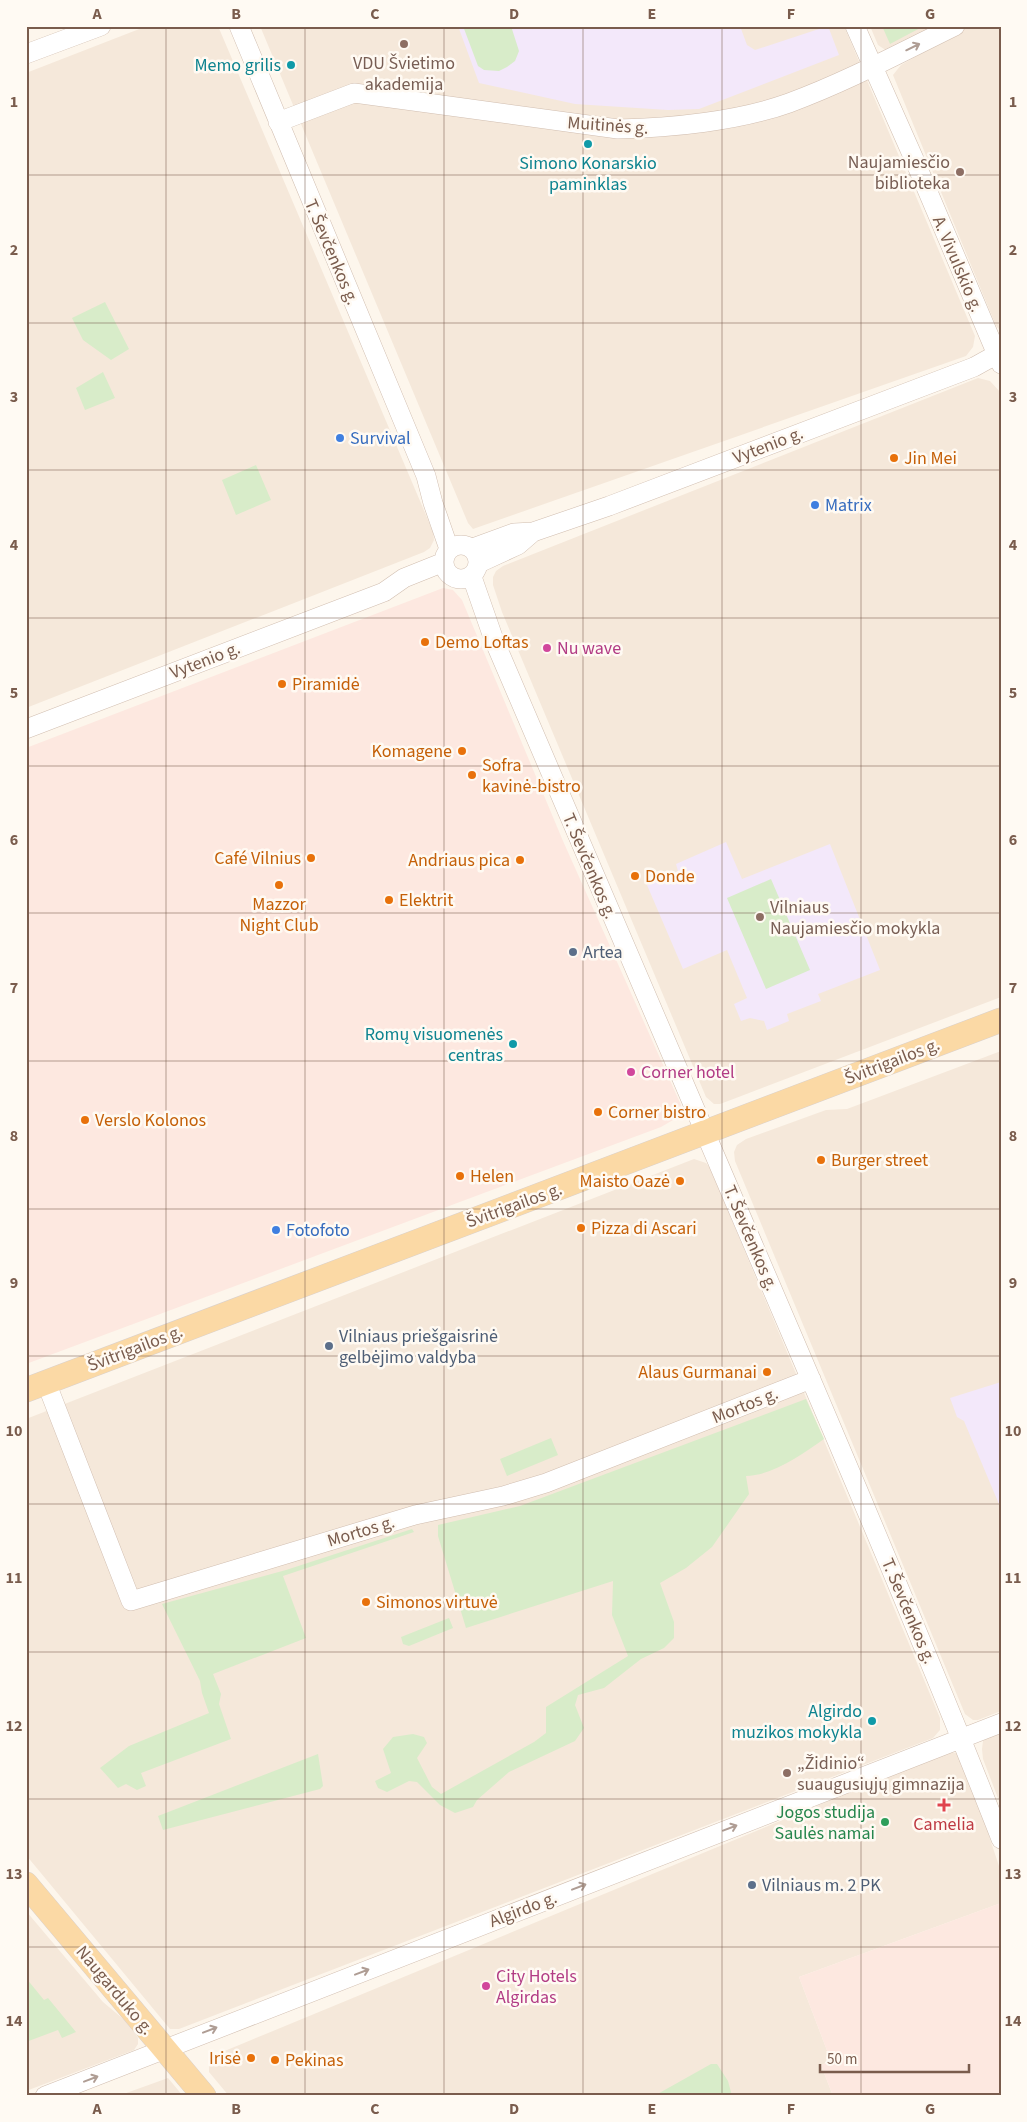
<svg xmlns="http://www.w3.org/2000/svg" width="1027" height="2122" viewBox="0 0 1027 2122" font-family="'Source Sans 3',sans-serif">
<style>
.residential{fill:#f5e8da}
.commercial{fill:#fde8e0}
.education{fill:#f3e8fa}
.green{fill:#d8ecc9}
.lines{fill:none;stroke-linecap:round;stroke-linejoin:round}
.minor-casing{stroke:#d1beb0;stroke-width:20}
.major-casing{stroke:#dad1cd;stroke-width:25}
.minor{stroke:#fff;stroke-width:19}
.major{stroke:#fbd9a5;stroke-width:24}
.oneway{stroke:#af9d94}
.grid{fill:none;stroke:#7a5c4d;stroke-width:1;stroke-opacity:0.55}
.education-dot{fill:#8d6e63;stroke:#fffaf3;stroke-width:2}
.culture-dot{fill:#0f9aa8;stroke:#fffaf3;stroke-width:2}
.shop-dot{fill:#3f7fe0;stroke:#fffaf3;stroke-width:2}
.food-dot{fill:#e8710a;stroke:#fffaf3;stroke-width:2}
.hotel-dot{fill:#d1479c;stroke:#fffaf3;stroke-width:2}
.service-dot{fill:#5c6f8a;stroke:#fffaf3;stroke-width:2}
.health-dot{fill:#e0444e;stroke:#fffaf3;stroke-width:2}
.leisure-dot{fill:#2e9e5b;stroke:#fffaf3;stroke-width:2}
.labels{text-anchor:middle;stroke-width:5;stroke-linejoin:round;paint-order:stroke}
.education-label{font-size:18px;fill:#785e54;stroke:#fffaf3;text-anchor:start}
.culture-label{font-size:18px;fill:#0d838f;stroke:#fffaf3;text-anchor:end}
.street-label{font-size:18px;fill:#7a5c4d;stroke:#fffaf3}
.shop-label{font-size:18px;fill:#366cbe;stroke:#fffaf3;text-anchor:start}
.food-label{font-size:18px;fill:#c56008;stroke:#fffaf3;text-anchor:start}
.hotel-label{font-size:18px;fill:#b23c85;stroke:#fffaf3;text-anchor:start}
.service-label{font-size:18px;fill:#4e5e75;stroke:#fffaf3;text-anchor:start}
.leisure-label{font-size:18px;fill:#27864d;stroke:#fffaf3;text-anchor:end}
.health-label{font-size:18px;fill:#be3a42;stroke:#fffaf3}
.neatline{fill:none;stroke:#7a5c4d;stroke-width:2}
.grid-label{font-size:16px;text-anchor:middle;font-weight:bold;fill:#7a5c4d}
</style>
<rect width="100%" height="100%" fill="#fdf6ec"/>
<path class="residential" d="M 147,26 L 218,26 L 423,508 L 433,532 L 434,540 L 430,548 L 424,552 L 26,708 L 26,73 Z
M 260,26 L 844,26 L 975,336 L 973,347 L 966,356 L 473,529 L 468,523 Z
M 870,26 L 935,26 L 887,51 L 878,45 Z
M 970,26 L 1001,26 L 1001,331 L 996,326 L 893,75 L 901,65 Z
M 978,378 L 990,381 L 1001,393 L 1001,997 L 736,1098 L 720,1104 L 714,1104 L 706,1097 L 502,612 L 493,585 L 493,577 L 496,571 L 503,566 Z
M 1001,1051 L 1001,1711 L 978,1720 L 973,1720 L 965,1714 L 735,1161 L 734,1152 L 737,1145 L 746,1139 L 826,1110 L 847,1109 Z
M 694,1159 L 706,1163 L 710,1168 L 940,1718 L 940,1730 L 933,1738 L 179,2029 L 170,2029 L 26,1855 L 26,1419 Z
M 1001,1731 L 1001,1806 L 983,1759 L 982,1749 L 983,1741 L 989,1735 Z
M 947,1752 L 957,1753 L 965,1764 L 1001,1872 L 1001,1903 L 799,1977 L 831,2061 L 821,2065 L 833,2096 L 229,2096 L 209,2072 L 209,2064 L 215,2055 Z
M 26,1911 L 103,2002 L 128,2023 L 138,2038 L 138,2044 L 134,2050 L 26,2091 Z
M 168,2078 L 183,2096 L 118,2096 Z"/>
<path class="commercial" d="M 443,588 L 453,590 L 462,600 L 563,841 L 681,1105 L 680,1116 L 661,1127 L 26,1364 L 26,748 Z
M 1001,1903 L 1001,2096 L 833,2096 L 821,2065 L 831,2061 L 799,1977 Z"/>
<path class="education" d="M 458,26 L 740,26 L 747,45 L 755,50 L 828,26 L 839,55 L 699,109 L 668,110 L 575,104 L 479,83 Z
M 726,842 L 742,879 L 830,844 L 880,970 L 818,994 L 821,1001 L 787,1014 L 789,1021 L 767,1030 L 764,1021 L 750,1018 L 741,1021 L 734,1004 L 747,998 L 727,950 L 683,969 L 647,885 L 678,871 L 676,864 Z
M 1001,1382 L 1001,1509 L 964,1421 L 957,1417 L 950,1398 Z"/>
<path class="green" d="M 463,26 L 511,26 L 519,51 L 515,61 L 507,67 L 499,71 L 484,70 L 478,66 Z
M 882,26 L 924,26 L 890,44 Z
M 105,302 L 129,349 L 111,360 L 83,340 L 72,318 Z
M 103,372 L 115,398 L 85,410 L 76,388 Z
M 256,465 L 271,500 L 236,515 L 222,480 Z
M 771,879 L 810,970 L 766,989 L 727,898 Z
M 806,1399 L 824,1439 C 801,1455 774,1475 746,1476 L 749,1494 L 712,1547 L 686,1568 L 660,1583 L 674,1622 L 674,1638 L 664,1648 L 641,1659 L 604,1688 L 578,1695 L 575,1705 L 584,1728 L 575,1741 L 509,1772 L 477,1800 L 473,1807 L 455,1813 L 440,1805 L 417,1782 L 409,1781 L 387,1792 L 378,1788 L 375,1781 L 391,1773 L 383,1749 L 393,1737 L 413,1734 L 424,1737 L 427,1743 L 417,1758 L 432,1787 L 441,1794 L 534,1742 L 546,1733 L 546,1707 L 628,1656 L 612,1615 L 613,1581 L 466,1628 L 438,1536 L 438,1525 L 520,1506 Z
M 551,1438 L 558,1455 L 507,1476 L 500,1459 Z
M 412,1529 L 414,1532 L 283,1576 L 306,1638 L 213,1674 L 221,1694 L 219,1704 L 231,1739 L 141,1773 L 146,1786 L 137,1790 L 126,1784 L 118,1788 L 100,1768 L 129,1746 L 209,1713 L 202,1693 L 200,1681 L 162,1604 L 286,1570 Z
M 449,1618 L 453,1628 L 409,1646 L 403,1644 L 401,1637 Z
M 318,1754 L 323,1786 L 320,1789 L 163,1830 L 158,1816 Z
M 26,1978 L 44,2000 L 48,1998 L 76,2032 L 62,2038 L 58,2030 L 26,2042 Z
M 711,2064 L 717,2064 L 728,2081 L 732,2096 L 654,2096 Z"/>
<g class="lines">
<g class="minor-casing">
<path id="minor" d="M 239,26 L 426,476 L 433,503 L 449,549
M 855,26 L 914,159 L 1001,364
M 26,54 L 101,26
M 278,122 L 354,93 L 618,129 C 671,128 739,121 789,103 C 846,82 900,53 955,26
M444 562a17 17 0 1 1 34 0a17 17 0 1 1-34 0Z
M 473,548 L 514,533 L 533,532 L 609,506 L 974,367 L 1001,352
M 479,563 L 518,545 L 533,532
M 472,577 L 494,640 C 597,881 701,1121 803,1361 C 871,1520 938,1678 1001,1839
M 26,729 L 384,592 L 404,578 L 444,562
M 46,1382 L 131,1601 L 415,1515 L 503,1496 L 546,1483 L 811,1379
M 45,2096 L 1001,1723"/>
</g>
<g class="major-casing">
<path id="major" d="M 26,1390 L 1001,1020
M 26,1884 L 204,2096"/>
</g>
<use href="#minor" class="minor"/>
<use href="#major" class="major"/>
</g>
<defs><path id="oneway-shaft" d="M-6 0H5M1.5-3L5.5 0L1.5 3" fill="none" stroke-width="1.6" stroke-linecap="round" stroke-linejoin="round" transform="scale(1.25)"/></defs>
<g class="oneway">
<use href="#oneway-shaft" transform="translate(913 47) rotate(-26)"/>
<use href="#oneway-shaft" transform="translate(730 1828) rotate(-21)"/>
<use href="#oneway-shaft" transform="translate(579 1887) rotate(-21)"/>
<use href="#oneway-shaft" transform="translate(362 1972) rotate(-21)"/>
<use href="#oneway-shaft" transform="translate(210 2030) rotate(-21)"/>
<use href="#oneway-shaft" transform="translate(91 2079) rotate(-21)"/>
</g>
<path class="grid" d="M 166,26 L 166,2096M 305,26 L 305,2096M 444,26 L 444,2096M 583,26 L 583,2096M 722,26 L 722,2096M 861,26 L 861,2096M 26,175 L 1001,175M 26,323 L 1001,323M 26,470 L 1001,470M 26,618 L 1001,618M 26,766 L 1001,766M 26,913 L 1001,913M 26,1061 L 1001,1061M 26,1209 L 1001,1209M 26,1356 L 1001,1356M 26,1504 L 1001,1504M 26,1652 L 1001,1652M 26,1799 L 1001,1799M 26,1947 L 1001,1947"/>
<g class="education-dot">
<circle cx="404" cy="44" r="5"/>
<circle cx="960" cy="172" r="5"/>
<circle cx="760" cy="917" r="5"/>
<circle cx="787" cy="1773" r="5"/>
</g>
<g class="culture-dot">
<circle cx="291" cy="65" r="5"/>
<circle cx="588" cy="144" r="5"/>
<circle cx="513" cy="1044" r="5"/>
<circle cx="872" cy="1721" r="5"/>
</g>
<g class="shop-dot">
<circle cx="340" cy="438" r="5"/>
<circle cx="815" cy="505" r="5"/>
<circle cx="276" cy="1230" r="5"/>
</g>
<g class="food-dot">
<circle cx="894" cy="458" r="5"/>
<circle cx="425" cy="642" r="5"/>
<circle cx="282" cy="684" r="5"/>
<circle cx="462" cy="751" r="5"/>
<circle cx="472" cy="775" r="5"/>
<circle cx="311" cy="858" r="5"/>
<circle cx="520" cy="860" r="5"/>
<circle cx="635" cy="876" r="5"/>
<circle cx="279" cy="885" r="5"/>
<circle cx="389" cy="900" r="5"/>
<circle cx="598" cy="1112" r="5"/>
<circle cx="85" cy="1120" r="5"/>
<circle cx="821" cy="1160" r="5"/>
<circle cx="460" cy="1176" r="5"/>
<circle cx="680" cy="1181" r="5"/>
<circle cx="581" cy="1228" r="5"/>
<circle cx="767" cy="1372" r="5"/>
<circle cx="366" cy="1602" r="5"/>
<circle cx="251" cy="2058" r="5"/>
<circle cx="275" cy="2060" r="5"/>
</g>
<g class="hotel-dot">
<circle cx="547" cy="648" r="5"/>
<circle cx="631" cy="1072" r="5"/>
<circle cx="486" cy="1986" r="5"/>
</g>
<g class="service-dot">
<circle cx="573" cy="952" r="5"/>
<circle cx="329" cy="1346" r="5"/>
<circle cx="752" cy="1885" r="5"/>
</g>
<path class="health-dot" d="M941.5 1797.5h5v5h5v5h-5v5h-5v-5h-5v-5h5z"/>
<circle class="leisure-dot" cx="885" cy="1822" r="5"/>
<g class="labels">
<g class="education-label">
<text x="404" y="69" text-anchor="middle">VDU Švietimo<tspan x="404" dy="21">akademija</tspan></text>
<text x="950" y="168" text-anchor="end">Naujamiesčio<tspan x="950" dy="21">biblioteka</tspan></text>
<text x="770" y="913">Vilniaus<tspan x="770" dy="21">Naujamiesčio mokykla</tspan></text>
<text x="797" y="1769">„Židinio“<tspan x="797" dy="21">suaugusiųjų gimnazija</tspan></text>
</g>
<g class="culture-label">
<text x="281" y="71">Memo grilis</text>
<text x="588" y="169" text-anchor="middle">Simono Konarskio<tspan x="588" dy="21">paminklas</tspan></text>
<text x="503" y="1040">Romų visuomenės<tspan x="503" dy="21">centras</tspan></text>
<text x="862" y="1717">Algirdo<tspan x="862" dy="21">muzikos mokykla</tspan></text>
</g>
<g class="street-label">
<text transform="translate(608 125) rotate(4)" y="6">Muitinės g.</text>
<text transform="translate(332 252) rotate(67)" y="6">T. Ševčenkos g.</text>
<text transform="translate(958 264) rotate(67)" y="6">A. Vivulskio g.</text>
<text transform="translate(768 445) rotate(-21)" y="6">Vytenio g.</text>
<text transform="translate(205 660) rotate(-21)" y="6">Vytenio g.</text>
<text transform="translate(590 866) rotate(67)" y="6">T. Ševčenkos g.</text>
<text transform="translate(892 1061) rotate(-21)" y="6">Švitrigailos g.</text>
<text transform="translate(514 1205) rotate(-20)" y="6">Švitrigailos g.</text>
<text transform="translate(751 1238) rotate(67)" y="6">T. Ševčenkos g.</text>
<text transform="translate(135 1348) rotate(-21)" y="6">Švitrigailos g.</text>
<text transform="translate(745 1405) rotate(-22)" y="6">Mortos g.</text>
<text transform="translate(361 1531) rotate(-17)" y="6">Mortos g.</text>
<text transform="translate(909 1611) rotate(67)" y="6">T. Ševčenkos g.</text>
<text transform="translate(523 1909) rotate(-21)" y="6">Algirdo g.</text>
<text transform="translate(115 1990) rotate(50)" y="6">Naugarduko g.</text>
</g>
<g class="shop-label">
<text x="350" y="444">Survival</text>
<text x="825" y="511">Matrix</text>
<text x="286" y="1236">Fotofoto</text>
</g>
<g class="food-label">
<text x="904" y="464">Jin Mei</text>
<text x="435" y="648">Demo Loftas</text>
<text x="292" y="690">Piramidė</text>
<text x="452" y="757" text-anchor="end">Komagene</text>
<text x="482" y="771">Sofra<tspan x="482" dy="21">kavinė-bistro</tspan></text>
<text x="301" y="864" text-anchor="end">Café Vilnius</text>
<text x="510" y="866" text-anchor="end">Andriaus pica</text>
<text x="645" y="882">Donde</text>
<text x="399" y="906">Elektrit</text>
<text x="279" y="910" text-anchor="middle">Mazzor<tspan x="279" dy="21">Night Club</tspan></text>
<text x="608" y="1118">Corner bistro</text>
<text x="95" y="1126">Verslo Kolonos</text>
<text x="831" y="1166">Burger street</text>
<text x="470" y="1182">Helen</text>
<text x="670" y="1187" text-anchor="end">Maisto Oazė</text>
<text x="591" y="1234">Pizza di Ascari</text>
<text x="757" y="1378" text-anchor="end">Alaus Gurmanai</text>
<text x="376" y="1608">Simonos virtuvė</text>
<text x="241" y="2064" text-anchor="end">Irisė</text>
<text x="285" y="2066">Pekinas</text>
</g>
<g class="hotel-label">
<text x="557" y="654">Nu wave</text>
<text x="641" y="1078">Corner hotel</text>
<text x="496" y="1982">City Hotels<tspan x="496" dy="21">Algirdas</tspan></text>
</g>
<g class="service-label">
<text x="583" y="958">Artea</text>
<text x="339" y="1342">Vilniaus priešgaisrinė<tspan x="339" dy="21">gelbėjimo valdyba</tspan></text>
<text x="762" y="1891">Vilniaus m. 2 PK</text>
</g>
<g class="leisure-label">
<text x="875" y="1818">Jogos studija<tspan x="875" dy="21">Saulės namai</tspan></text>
</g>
<g class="health-label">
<text x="944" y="1830">Camelia</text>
</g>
</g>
<rect width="1027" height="2122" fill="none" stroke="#fffaf3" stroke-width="55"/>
<path d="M820 2064v8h149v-8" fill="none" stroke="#7a5c4d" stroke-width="2.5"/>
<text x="827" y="2064" font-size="15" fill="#7a5c4d" stroke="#fffaf3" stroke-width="4" paint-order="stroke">50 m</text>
<rect x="28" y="28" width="972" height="2066" class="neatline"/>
<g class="grid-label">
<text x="97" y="19">A</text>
<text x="236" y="19">B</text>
<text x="375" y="19">C</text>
<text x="514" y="19">D</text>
<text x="652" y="19">E</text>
<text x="791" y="19">F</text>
<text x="930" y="19">G</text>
<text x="14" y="107">1</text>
<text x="1013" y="107">1</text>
<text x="14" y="255">2</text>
<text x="1013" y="255">2</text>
<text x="14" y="402">3</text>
<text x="1013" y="402">3</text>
<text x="14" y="550">4</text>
<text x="1013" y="550">4</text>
<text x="14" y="698">5</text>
<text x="1013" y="698">5</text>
<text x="14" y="845">6</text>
<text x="1013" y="845">6</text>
<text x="14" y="993">7</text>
<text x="1013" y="993">7</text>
<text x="14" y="1141">8</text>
<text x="1013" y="1141">8</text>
<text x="14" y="1288">9</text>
<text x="1013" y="1288">9</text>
<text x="14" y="1436">10</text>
<text x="1013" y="1436">10</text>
<text x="14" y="1583">11</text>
<text x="1013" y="1583">11</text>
<text x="14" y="1731">12</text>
<text x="1013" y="1731">12</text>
<text x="14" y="1879">13</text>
<text x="1013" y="1879">13</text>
<text x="14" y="2026">14</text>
<text x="1013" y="2026">14</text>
<text x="97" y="2114">A</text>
<text x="236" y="2114">B</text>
<text x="375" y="2114">C</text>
<text x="514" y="2114">D</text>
<text x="652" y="2114">E</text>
<text x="791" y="2114">F</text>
<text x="930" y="2114">G</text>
</g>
</svg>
